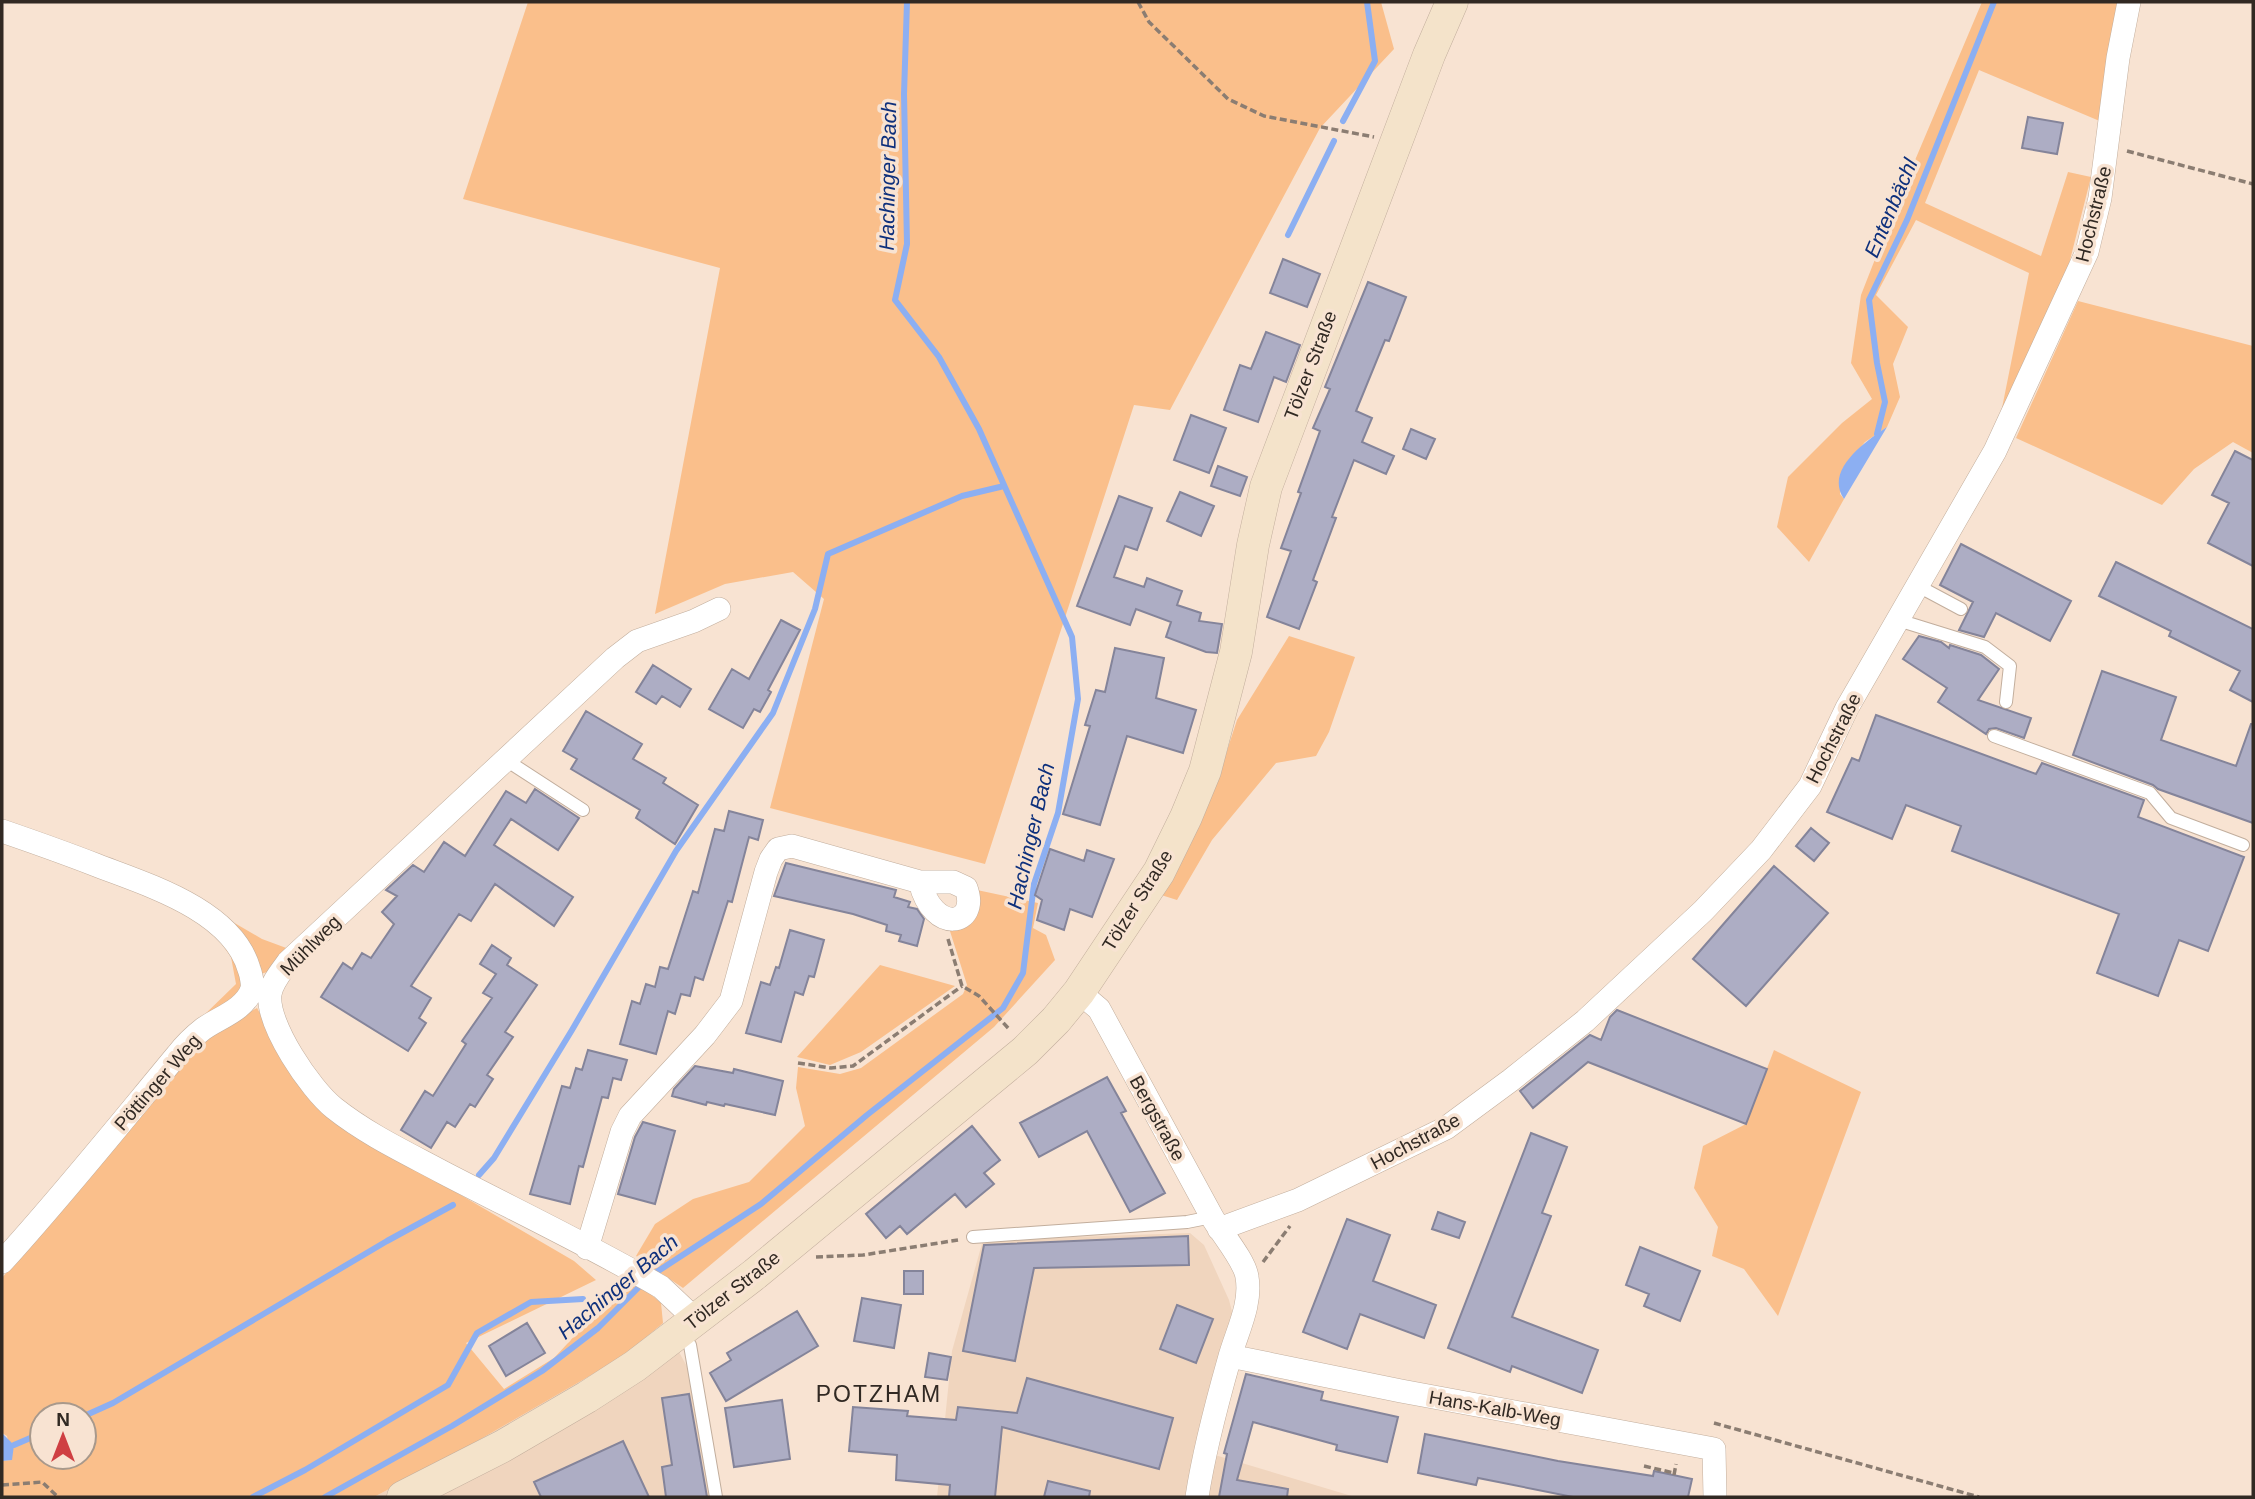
<svg xmlns="http://www.w3.org/2000/svg" width="2255" height="1499" viewBox="0 0 2255 1499" font-family="Helvetica,sans-serif">
<style>
.built{fill:#f0d5be}
.green{fill:#fabf8b;fill-rule:evenodd}
.water{fill:#8caff2}
.lines{fill:none;stroke-linecap:round;stroke-linejoin:round}
.stream{stroke:#8caff2;stroke-width:6}
.building{fill:#adadc4;stroke:#84849a;stroke-width:2}
.lane-casing{stroke:#c2ae9d;stroke-width:14}
.street-casing{stroke:#c2ae9d;stroke-width:24}
.secondary-casing{stroke:#c2ae9d;stroke-width:33}
.path{stroke:#8b7d72;stroke-width:3.5;stroke-dasharray:7 3.5;stroke-linecap:butt}
.lane{stroke:#fff;stroke-width:12}
.street{stroke:#fff;stroke-width:23}
.secondary{stroke:#f4e3ca;stroke-width:32}
.labels{text-anchor:middle;stroke-width:7;stroke-linejoin:round;paint-order:stroke}
.street-label{font-size:19px;fill:#312923;stroke:#f8e3d2}
.water-label{font-size:21px;font-style:italic;fill:#0e307c;stroke:#f8e3d2}
.quarter-label{font-size:23px;letter-spacing:2px;fill:#312923;stroke:#f8e3d2}
</style>
<rect width="100%" height="100%" fill="#f8e3d2"/>
<path class="built" d="M 1190,1233 L 1204,1245 L 1229,1300 L 1243,1354 L 1215,1455 L 1355,1497 L 937,1497 L 952,1351 L 983,1240 Z
M 663,1323 L 690,1372 L 713,1497 L 374,1497 L 455,1454 L 624,1356 Z"/>
<path class="green" d="M 528,2 L 1381,2 L 1394,49 L 1320,128 L 1170,410 L 1134,405 L 985,864 L 770,808 L 824,599 L 793,572 L 725,584 L 655,614 L 720,268 L 463,199 Z
M 1982,2 L 2121,2 L 2102,122 L 1979,70 L 1925,203 L 2041,256 L 2068,172 L 2091,177 L 2068,268 L 1998,428 L 2029,273 L 1916,220 L 1876,295 L 1908,327 L 1893,364 L 1900,397 L 1887,427 L 1865,442 L 1843,468 L 1840,494 L 1844,499 L 1809,562 L 1777,527 L 1788,477 L 1842,423 L 1872,399 L 1851,363 L 1861,295 L 1899,198 Z
M 2078,301 L 2253,346 L 2253,453 L 2233,442 L 2194,469 L 2162,505 L 2016,438 Z
M 1289,636 L 1355,657 L 1329,732 L 1316,756 L 1276,763 L 1212,840 L 1177,900 L 1158,894 L 1220,772 L 1237,720 Z
M 977,890 L 1038,903 L 1033,928 L 1046,935 L 1055,960 L 994,1027 L 683,1288 L 636,1256 L 655,1224 L 693,1199 L 749,1182 L 805,1126 L 796,1088 L 798,1067 L 840,1074 L 861,1068 L 963,994 L 967,985 L 949,928 L 970,924 L 976,915 Z
M 219,914 L 262,939 L 289,949 L 275,970 L 260,974 Z
M 219,940 L 235,953 L 243,989 L 224,1008 L 199,1020 L 236,984 L 231,957 Z
M 880,965 L 955,986 L 861,1052 L 830,1065 L 797,1057 Z
M 257,1008 L 301,1085 L 339,1124 L 574,1261 L 596,1280 L 466,1343 L 504,1389 L 554,1358 L 593,1316 L 621,1276 L 647,1291 L 661,1303 L 663,1323 L 624,1356 L 455,1454 L 374,1497 L 2,1497 L 2,1461 L 12,1460 L 7,1436 L 2,1433 L 2,1278 L 209,1035 ZM 42,1415 L 84,1415 L 84,1457 L 42,1457 Z
M 1774,1050 L 1861,1092 L 1778,1316 L 1744,1269 L 1712,1256 L 1718,1227 L 1694,1188 L 1703,1146 L 1746,1124 Z"/>
<path class="water" d="M 1887,427 L 1844,499 C 1824,470 1866,441 1887,427 Z
M 2,1433 L 14,1445 L 12,1460 L 2,1461 Z"/>
<g class="lines">
<path class="stream" d="M 1343,121 L 1375,61 L 1367,2
M 1288,235 L 1334,141
M 1877,434 L 1885,402 L 1877,363 L 1869,300 L 1907,220 L 1994,2
M 479,1175 L 494,1158 L 572,1030 L 676,851 L 773,713 L 815,609 L 828,554 L 962,496 L 1004,486
M 652,1275 L 761,1204 L 867,1115 L 1003,1008 L 1023,973 L 1034,884 L 1058,813 L 1078,699 L 1072,637 L 979,429 L 939,357 L 895,300 L 907,244 L 904,94 L 907,2
M 610,1298 L 626,1298
M 84,1416 L 113,1403 L 387,1241 L 453,1205
M 14,1445 L 42,1433
M 253,1497 L 305,1470 L 448,1385 L 477,1333 L 531,1302 L 583,1299
M 325,1497 L 452,1426 L 542,1371 L 598,1328 L 644,1282"/>
</g>
<path class="building" d="M 2028,117 L 2063,123 L 2057,154 L 2022,148 Z
M 1283,259 L 1320,274 L 1307,307 L 1270,293 Z
M 1368,282 L 1406,297 L 1389,341 L 1385,340 L 1356,411 L 1372,418 L 1362,442 L 1394,456 L 1386,474 L 1354,460 L 1332,517 L 1336,518 L 1313,580 L 1317,582 L 1299,629 L 1267,617 L 1291,551 L 1281,548 L 1301,493 L 1298,492 L 1320,431 L 1313,428 L 1330,389 L 1325,387 Z
M 1266,332 L 1300,345 L 1286,382 L 1274,377 L 1258,422 L 1224,410 L 1240,365 L 1251,369 Z
M 1191,415 L 1226,428 L 1209,473 L 1174,460 Z
M 1411,429 L 1435,439 L 1426,459 L 1403,449 Z
M 2235,451 L 2253,460 L 2253,566 L 2208,543 L 2229,503 L 2212,495 Z
M 1218,466 L 1247,477 L 1240,496 L 1211,486 Z
M 1180,492 L 1214,506 L 1201,536 L 1167,521 Z
M 1119,496 L 1152,508 L 1137,550 L 1125,546 L 1114,577 L 1144,587 L 1147,578 L 1182,591 L 1177,605 L 1201,613 L 1199,621 L 1222,624 L 1217,653 L 1206,652 L 1166,637 L 1171,622 L 1136,609 L 1130,625 L 1077,606 Z
M 1961,544 L 2071,601 L 2050,641 L 1996,613 L 1984,637 L 1959,630 L 1973,602 L 1940,585 Z
M 2116,562 L 2253,629 L 2253,702 L 2230,690 L 2240,671 L 2169,636 L 2171,631 L 2099,596 Z
M 781,620 L 800,630 L 768,690 L 771,692 L 760,712 L 754,709 L 743,728 L 709,709 L 732,669 L 749,679 Z
M 1919,636 L 1941,642 L 1949,648 L 1950,645 L 1981,655 L 1999,669 L 1978,700 L 2031,718 L 2024,738 L 1996,728 L 1989,729 L 1986,734 L 1938,702 L 1947,688 L 1903,659 Z
M 1115,648 L 1164,658 L 1156,698 L 1196,710 L 1183,753 L 1127,736 L 1100,825 L 1063,814 L 1090,726 L 1085,725 L 1096,690 L 1105,692 Z
M 653,665 L 691,689 L 680,707 L 662,696 L 656,704 L 636,692 Z
M 2102,671 L 2176,697 L 2161,740 L 2236,766 L 2251,724 L 2253,724 L 2253,823 L 2158,789 L 2153,785 L 2073,755 Z
M 586,711 L 642,744 L 633,759 L 666,778 L 663,783 L 698,805 L 675,844 L 636,818 L 640,810 L 571,769 L 577,759 L 563,751 Z
M 1876,715 L 2036,774 L 2042,763 L 2144,800 L 2138,817 L 2244,857 L 2208,951 L 2179,940 L 2158,996 L 2097,973 L 2119,914 L 1952,851 L 1961,826 L 1906,805 L 1892,839 L 1827,812 L 1852,758 L 1859,761 Z
M 535,789 L 579,818 L 558,850 L 511,819 L 494,845 L 573,897 L 554,926 L 495,884 L 471,921 L 459,914 L 411,986 L 431,998 L 419,1018 L 426,1023 L 408,1051 L 321,997 L 343,963 L 352,969 L 362,953 L 371,958 L 394,924 L 382,912 L 397,896 L 386,890 L 413,865 L 424,872 L 444,842 L 465,856 L 506,791 L 526,803 Z
M 729,811 L 763,820 L 758,840 L 749,837 L 732,902 L 728,901 L 703,980 L 695,977 L 690,996 L 681,994 L 675,1014 L 668,1011 L 656,1054 L 620,1044 L 632,1001 L 640,1004 L 646,984 L 655,987 L 660,967 L 668,969 L 693,891 L 698,893 L 715,829 L 724,831 Z
M 1811,828 L 1829,843 L 1814,861 L 1796,846 Z
M 1050,849 L 1084,861 L 1087,850 L 1114,859 L 1092,917 L 1070,909 L 1064,930 L 1037,920 L 1042,900 L 1035,895 Z
M 786,863 L 896,890 L 894,897 L 910,902 L 908,907 L 917,909 L 924,919 L 917,946 L 899,941 L 901,935 L 886,931 L 887,925 L 853,914 L 774,896 Z
M 1774,866 L 1828,913 L 1746,1006 L 1693,959 Z
M 790,930 L 824,940 L 814,977 L 809,976 L 803,995 L 795,992 L 781,1042 L 746,1033 L 761,982 L 770,985 L 776,967 L 779,968 Z
M 492,945 L 511,958 L 507,965 L 537,985 L 505,1032 L 513,1037 L 487,1075 L 493,1079 L 475,1107 L 470,1104 L 455,1127 L 447,1122 L 431,1148 L 401,1130 L 425,1091 L 433,1096 L 466,1044 L 462,1041 L 492,998 L 483,993 L 496,974 L 480,964 Z
M 1617,1010 L 1767,1069 L 1746,1124 L 1588,1062 L 1533,1108 L 1520,1091 L 1590,1035 L 1601,1040 L 1610,1017 Z
M 588,1050 L 627,1060 L 621,1080 L 613,1078 L 608,1098 L 602,1097 L 583,1167 L 579,1166 L 570,1204 L 530,1194 L 562,1086 L 570,1088 L 576,1068 L 582,1070 Z
M 695,1066 L 733,1073 L 734,1069 L 783,1081 L 775,1115 L 725,1104 L 724,1106 L 707,1102 L 706,1105 L 672,1096 L 674,1089 Z
M 1107,1077 L 1126,1111 L 1121,1113 L 1165,1193 L 1130,1212 L 1087,1131 L 1039,1157 L 1020,1123 Z
M 643,1122 L 675,1131 L 655,1204 L 618,1194 L 635,1137 Z
M 972,1126 L 1000,1160 L 984,1173 L 994,1184 L 966,1207 L 955,1194 L 907,1234 L 900,1226 L 886,1238 L 866,1214 Z
M 1531,1133 L 1567,1147 L 1542,1213 L 1551,1216 L 1512,1317 L 1598,1350 L 1582,1393 L 1512,1366 L 1510,1372 L 1448,1348 Z
M 1438,1212 L 1465,1222 L 1459,1238 L 1432,1229 Z
M 1347,1219 L 1390,1235 L 1373,1281 L 1436,1305 L 1424,1338 L 1360,1314 L 1347,1349 L 1303,1332 Z
M 1188,1236 L 1189,1265 L 1034,1268 L 1015,1361 L 963,1351 L 984,1245 Z
M 1640,1247 L 1700,1271 L 1680,1321 L 1644,1306 L 1649,1294 L 1626,1285 Z
M 904,1271 L 923,1271 L 923,1294 L 904,1294 Z
M 862,1298 L 901,1305 L 894,1348 L 854,1341 Z
M 1177,1305 L 1213,1319 L 1196,1363 L 1160,1349 Z
M 797,1311 L 818,1346 L 726,1401 L 710,1373 L 731,1360 L 727,1353 Z
M 527,1323 L 545,1353 L 506,1376 L 489,1346 Z
M 929,1353 L 951,1357 L 947,1380 L 925,1377 Z
M 1246,1374 L 1323,1392 L 1321,1400 L 1398,1417 L 1387,1462 L 1336,1450 L 1337,1445 L 1253,1422 L 1237,1480 L 1288,1489 L 1287,1497 L 1219,1497 L 1227,1454 L 1224,1453 Z
M 1027,1378 L 1173,1418 L 1159,1469 L 1002,1427 L 995,1497 L 949,1497 L 950,1485 L 896,1480 L 897,1455 L 849,1451 L 853,1407 L 908,1411 L 907,1416 L 956,1420 L 958,1407 L 1017,1413 Z
M 689,1394 L 707,1497 L 666,1497 L 662,1467 L 672,1465 L 662,1398 Z
M 782,1400 L 790,1459 L 734,1467 L 725,1408 Z
M 1425,1434 L 1558,1461 L 1653,1476 L 1654,1471 L 1692,1479 L 1688,1497 L 1573,1497 L 1478,1478 L 1476,1485 L 1418,1473 Z
M 623,1441 L 649,1497 L 541,1497 L 534,1482 Z
M 1048,1481 L 1090,1491 L 1089,1497 L 1044,1497 Z"/>
<g class="lines">
<g class="lane-casing">
<path id="lane" d="M 1918,586 L 1961,609
M 1898,620 L 1985,647 L 2010,666 L 2006,702
M 1994,736 L 2150,793 L 2171,818 L 2243,845
M 506,760 L 583,810
M 973,1237 L 1187,1222 L 1212,1217
M 679,1333 L 690,1345 L 716,1497"/>
</g>
<g class="street-casing">
<path id="street" d="M 2,831 C 34,842 65,853 96,865 C 148,885 232,910 249,969 C 251,974 253,984 252,989 C 245,1010 218,1018 203,1029 C 194,1036 184,1046 177,1055 C 119,1125 63,1195 2,1262
M 1079,992 L 1099,1009 L 1212,1217 C 1221,1233 1245,1261 1247,1277 C 1252,1305 1236,1333 1229,1360 C 1216,1406 1204,1451 1197,1497
M 1219,1229 L 1298,1200 L 1446,1128 L 1511,1080 L 1585,1021 L 1703,911 L 1761,850 L 1810,786 L 1847,708 L 1995,451 L 2087,252 L 2100,198 L 2118,58 L 2129,2
M 587,1248 L 622,1132 L 630,1116 L 705,1035 L 731,1001 L 766,872 L 771,859 L 778,849 L 792,846 L 920,882 L 953,882 L 966,888 C 980,926 933,935 920,882
M 696,1320 L 661,1287 C 591,1246 517,1211 444,1173 C 407,1153 368,1135 334,1108 C 311,1090 266,1024 270,994 C 272,982 281,972 288,962 L 615,658 L 637,641 L 694,621 L 719,609
M 1230,1356 L 1401,1391 L 1714,1449 L 1715,1497"/>
</g>
<g class="secondary-casing">
<path id="secondary" d="M 403,1497 L 503,1446 L 587,1397 L 635,1366 L 755,1274 L 1025,1051 L 1056,1020 L 1079,992 L 1159,872 L 1186,817 L 1205,771 L 1236,652 L 1253,545 L 1266,487 L 1429,55 L 1452,2"/>
</g>
<path class="path" d="M 1138,2 L 1149,22 L 1228,99 L 1264,116 L 1374,137
M 2127,151 L 2253,184
M 948,939 L 962,986 L 979,996 L 1009,1029
M 798,1063 L 831,1068 L 853,1066 L 962,986
M 816,1257 L 863,1255 L 958,1240
M 1263,1262 L 1290,1226
M 1714,1423 L 1979,1497
M 1644,1466 L 1674,1473
M 1674,1475 L 1676,1464
M 2,1485 L 42,1482 L 58,1497"/>
<use href="#lane" class="lane"/>
<use href="#street" class="street"/>
<use href="#secondary" class="secondary"/>
</g>
<g class="labels">
<g class="street-label">
<text transform="translate(2093 214) rotate(-76)" y="7">Hochstraße</text>
<text transform="translate(1310 365) rotate(-69)" y="7">Tölzer Straße</text>
<text transform="translate(1833 738) rotate(-63)" y="7">Hochstraße</text>
<text transform="translate(1137 900) rotate(-58)" y="7">Tölzer Straße</text>
<text transform="translate(310 945) rotate(-45)" y="7">Mühlweg</text>
<text transform="translate(157 1082) rotate(-49)" y="7">Pöttinger Weg</text>
<text transform="translate(1158 1118) rotate(61)" y="7">Bergstraße</text>
<text transform="translate(1415 1141) rotate(-28)" y="7">Hochstraße</text>
<text transform="translate(732 1290) rotate(-38)" y="7">Tölzer Straße</text>
<text transform="translate(1495 1408) rotate(10)" y="7">Hans-Kalb-Weg</text>
</g>
<g class="water-label">
<text transform="translate(888 176) rotate(-89)" y="7">Hachinger Bach</text>
<text transform="translate(1891 208) rotate(-67)" y="7">Entenbächl</text>
<text transform="translate(1031 836) rotate(-77)" y="7">Hachinger Bach</text>
<text transform="translate(618 1287) rotate(-40)" y="7">Hachinger Bach</text>
</g>
<g class="quarter-label">
<text x="879" y="1402">POTZHAM</text>
</g>
</g>
<rect width="2255" height="1499" fill="none" stroke="#312923" stroke-width="7"/>
<g transform="translate(63 1436)"><circle r="33" fill="#f8e3d2" stroke="#a8998c" stroke-width="2"/>
<path d="M0-5L12 26L0 18L-12 26Z" fill="#cf3f42"/>
<text y="-10" font-size="19" font-weight="bold" text-anchor="middle" fill="#312923">N</text>
</g>
</svg>
